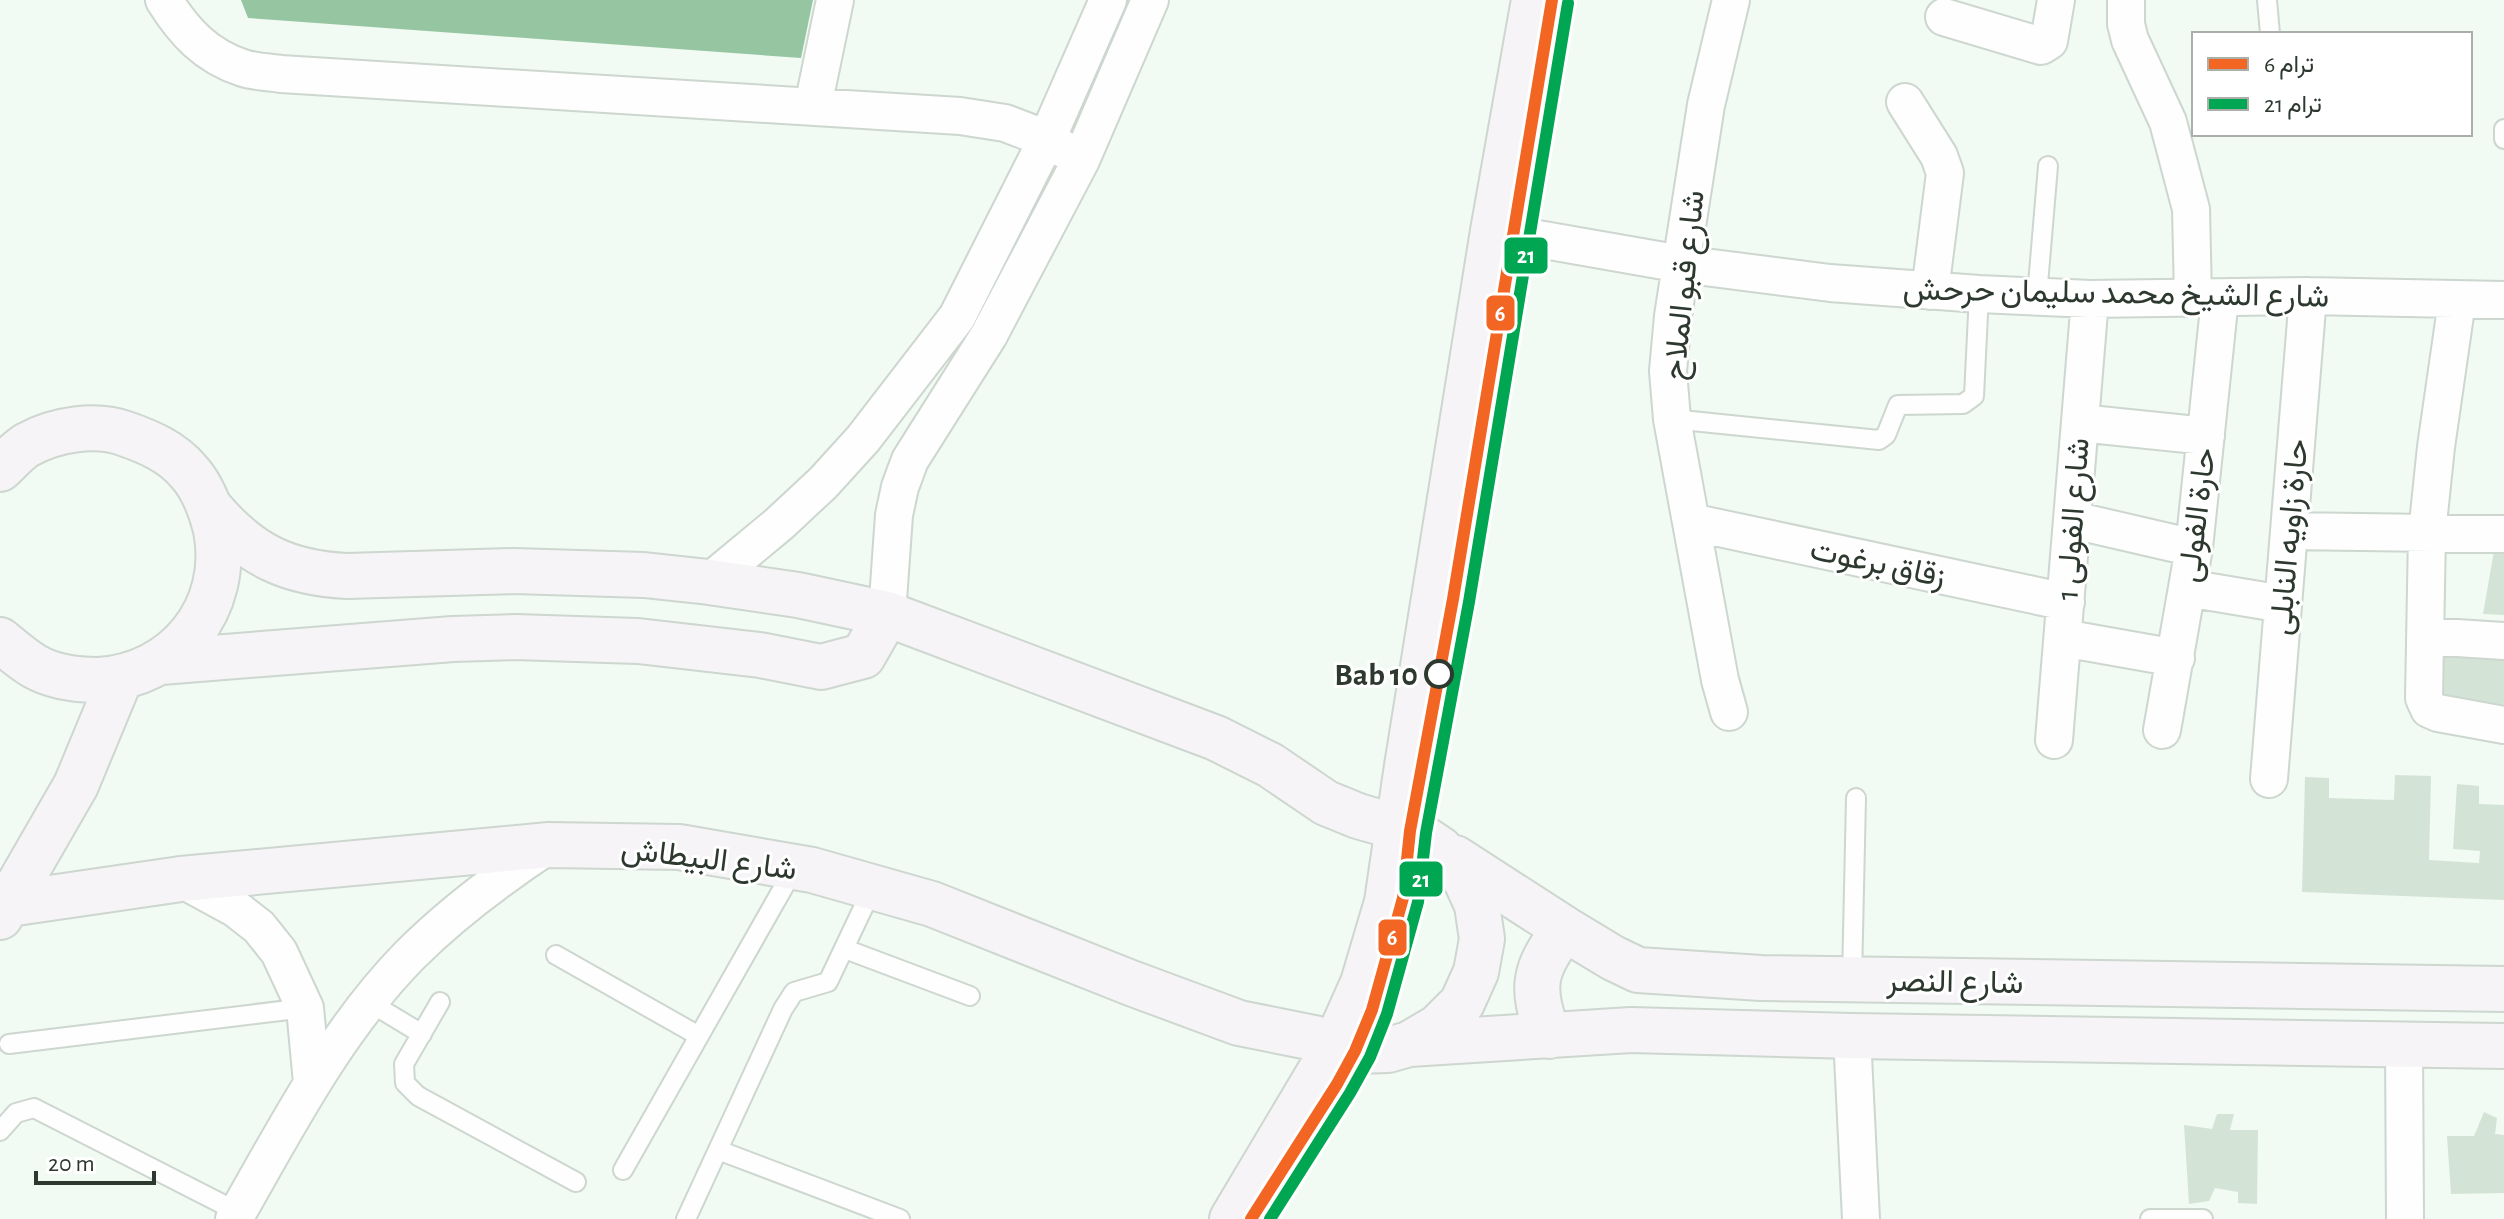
<svg xmlns="http://www.w3.org/2000/svg" width="2504" height="1219" viewBox="0 0 2504 1219" font-family="'Alegreya Sans',Vazirmatn,sans-serif">
<style>
.water{fill:#96c6a1}
.building{fill:#d3e4d6}
.lines{fill:none;stroke-linecap:round;stroke-linejoin:round}
.lane-casing{stroke:#cdd6cf;stroke-width:22}
.street-casing{stroke:#cdd6cf;stroke-width:40}
.secondary-casing{stroke:#cdd6cf;stroke-width:48}
.lane{stroke:#fdfefd;stroke-width:18}
.street{stroke:#fdfefd;stroke-width:36}
.secondary{stroke:#f6f4f6;stroke-width:44}
.tram-1-casing{stroke:#fff;stroke-width:18}
.tram-2-casing{stroke:#fff;stroke-width:18}
.tram-1{stroke:#f26522;stroke-width:12}
.tram-2{stroke:#00a651;stroke-width:12}
.stop-dot{fill:#fff;stroke:#2d382f;stroke-width:4}
.labels{text-anchor:middle;stroke-width:6;stroke-linejoin:round;paint-order:stroke}
.street-label{font-size:32px;fill:#2d382f;stroke:#fff}
.stop-label{font-size:32px;font-weight:bold;fill:#2d382f;stroke:#fff;text-anchor:end}
.line-badge{stroke:#fff;stroke-width:3}
.badge-label{font-size:22px;text-anchor:middle;font-weight:bold;fill:#fff}
</style>
<rect width="100%" height="100%" fill="#f1faf3"/>
<path class="water" d="M 241,0 L 813,0 L 801,58 L 248,18 Z"/>
<path class="building" d="M 2504,550 L 2504,615 L 2483,614 L 2494,551 Z
M 2504,647 L 2504,713 L 2431,699 L 2438,648 Z
M 2395,775 L 2431,776 L 2429,860 L 2479,863 L 2480,851 L 2453,849 L 2457,784 L 2479,786 L 2479,804 L 2504,805 L 2504,900 L 2302,892 L 2305,777 L 2329,778 L 2329,798 L 2394,800 Z
M 2484,1112 L 2497,1118 L 2495,1134 L 2504,1135 L 2504,1193 L 2451,1194 L 2447,1136 L 2474,1136 Z
M 2217,1114 L 2234,1114 L 2230,1130 L 2258,1130 L 2257,1204 L 2238,1203 L 2238,1192 L 2215,1188 L 2209,1201 L 2189,1204 L 2184,1125 L 2212,1129 Z"/>
<g class="lines">
<g class="lane-casing">
<path id="lane" d="M 2267,0 L 2270,34
M 2504,129 L 2504,139
M 2037,296 L 2048,166
M 1672,419 L 1879,440 L 1886,435 L 1898,405 L 1963,404 L 1974,396 L 1979,294
M 845,949 L 970,996
M 556,955 L 699,1036
M 1852,979 L 1856,798
M 369,1002 L 422,1034
M 440,1002 L 404,1064 L 405,1083 L 418,1096 L 576,1182
M 9,1044 L 305,1008
M 0,1131 L 16,1113 L 34,1108 L 238,1212
M 718,1150 L 900,1219
M 623,1170 L 795,867
M 686,1219 L 783,1009 L 794,992 L 828,982 L 873,887
M 2150,1219 L 2203,1219"/>
</g>
<g class="street-casing">
<path id="street" d="M 164,0 C 184,32 206,56 243,68 C 255,72 269,72 281,74 L 960,116 L 1005,123 L 1047,139 L 1081,160
M 2126,0 L 2126,24 L 2130,40 L 2168,122 L 2191,209 L 2193,298
M 1944,17 L 2041,46 L 2049,41 L 2056,0
M 1905,102 L 1939,156 L 1945,173 L 1930,291
M 813,106 L 835,0
M 1493,231 L 1681,264 L 1830,283 L 1979,294 L 2090,299 L 2308,296 L 2504,300
M 2457,301 L 2436,447 L 2427,533 L 2424,698 L 2429,709 L 2438,713 L 2504,725
M 2080,423 L 2206,436
M 2073,520 L 2194,548
M 1691,522 L 2066,602
M 2289,531 L 2504,534
M 709,582 L 779,524 L 823,483 L 863,439 L 957,317 L 1047,139 L 1108,0
M 2187,588 L 2283,604
M 887,614 L 894,515 L 900,487 L 910,460 L 989,335 L 1081,160 L 1150,0
M 2426,636 L 2504,641
M 2063,638 L 2176,658
M 1729,712 L 1720,680 L 1672,419 L 1668,371 L 1673,316 L 1706,105 L 1731,0
M 2162,730 L 2194,548 L 2220,298
M 2054,740 L 2090,299
M 2269,779 L 2308,296
M 181,879 L 236,909 L 259,927 L 279,952 L 305,1008 L 312,1083
M 1852,1036 L 1861,1219
M 2404,1043 L 2405,1219
M 234,1219 C 286,1128 336,1030 410,955 C 452,913 499,878 549,845"/>
</g>
<g class="secondary-casing">
<path id="secondary" d="M 0,469 C 8,462 17,451 27,445 C 56,429 96,423 126,434 C 149,442 172,452 188,471 C 203,487 211,510 216,530 C 231,608 176,676 98,680 C 77,680 53,677 34,666 C 22,659 11,649 0,640
M 161,662 L 453,639 L 515,637 L 638,641 L 760,655 L 821,667 L 863,656 L 887,614
M 1455,858 L 1565,929 L 1613,958 L 1638,970 L 1761,978 L 2504,989
M 0,901 L 9,904 L 181,879 L 549,845 L 679,847 L 812,870 L 932,904 L 1131,983 L 1239,1023 L 1314,1038 L 1355,1051 L 1388,1050 L 1409,1044 L 1438,1027 L 1462,1003 L 1476,972 L 1482,939 L 1477,905 L 1463,874 L 1440,849 L 1425,839 L 1410,831 L 1358,816 L 1326,803 L 1270,765 L 1216,738 L 887,614 L 798,595 L 709,582 L 644,575 L 514,571 L 347,576 C 287,573 250,555 211,509
M 0,917 L 76,785 L 120,679
M 1549,1036 C 1530,989 1533,969 1565,929
M 1409,1044 L 1631,1030 L 1852,1036 L 2504,1046
M 1232,1219 L 1335,1046 L 1363,983 L 1387,902 L 1407,766 L 1493,231 L 1534,0"/>
</g>
<use href="#lane" class="lane"/>
<use href="#street" class="street"/>
<use href="#secondary" class="secondary"/>
<g class="tram-1-casing">
<path id="tram-1" d="M 1251,1219 L 1337,1084 L 1355,1051 L 1372,1010 L 1403,898 L 1410,831 L 1453,599 L 1552,0"/>
</g>
<g class="tram-2-casing">
<path id="tram-2" d="M 1270,1219 L 1350,1093 L 1370,1057 L 1387,1014 L 1418,902 L 1426,833 L 1469,602 L 1568,3"/>
</g>
<use href="#tram-1" class="tram-1"/>
<use href="#tram-2" class="tram-2"/>
</g>
<circle class="stop-dot" cx="1439" cy="674" r="13"/>
<g class="labels">
<g class="street-label">
<text transform="translate(1683 285) rotate(-84)" y="11">شارع قبو الملاح</text>
<text transform="translate(2116 292) rotate(1)" y="11">شارع الشيخ محمد سليمان حرحش</text>
<text transform="translate(2196 515) rotate(-83)" y="11">حارة الفولى</text>
<text transform="translate(2072 519) rotate(-86)" y="11">شارع الفولى 1</text>
<text transform="translate(2288 537) rotate(-85)" y="11">حارة زاويه النابلى</text>
<text transform="translate(1878 562) rotate(12)" y="11">زقاق برغوت</text>
<text transform="translate(709 858) rotate(7)" y="11">شارع البيطاش</text>
<text transform="translate(1955 981) rotate(1)" y="11">شارع النصر</text>
</g>
<g class="stop-label">
<text x="1418" y="685">Bab 10</text>
</g>
</g>
<g class="line-badge">
<rect x="1503" y="236" width="46" height="39" rx="8" fill="#00a651"/>
<rect x="1485" y="294" width="31" height="38" rx="8" fill="#f26522"/>
<rect x="1398" y="860" width="46" height="38" rx="8" fill="#00a651"/>
<rect x="1377" y="918" width="31" height="39" rx="8" fill="#f26522"/>
</g>
<g class="badge-label">
<text x="1526" y="263">21</text>
<text x="1500" y="321">6</text>
<text x="1421" y="887">21</text>
<text x="1392" y="945">6</text>
</g>
<rect x="2192" y="32" width="280" height="104" fill="#ffffff" stroke="#abafac" stroke-width="2"/>
<rect x="2208" y="58" width="40" height="12" fill="#f26522" stroke="#abafac" stroke-width="2"/>
<text x="2264" y="72" font-size="24" fill="#2d382f">ترام 6</text>
<rect x="2208" y="98" width="40" height="12" fill="#00a651" stroke="#abafac" stroke-width="2"/>
<text x="2264" y="112" font-size="24" fill="#2d382f">ترام 21</text>
<path d="M36 1171v12h118v-12" fill="none" stroke="#2d382f" stroke-width="4"/>
<text x="48" y="1171" font-size="24" fill="#2d382f" stroke="#ffffff" stroke-width="6" paint-order="stroke">20 m</text>
</svg>
